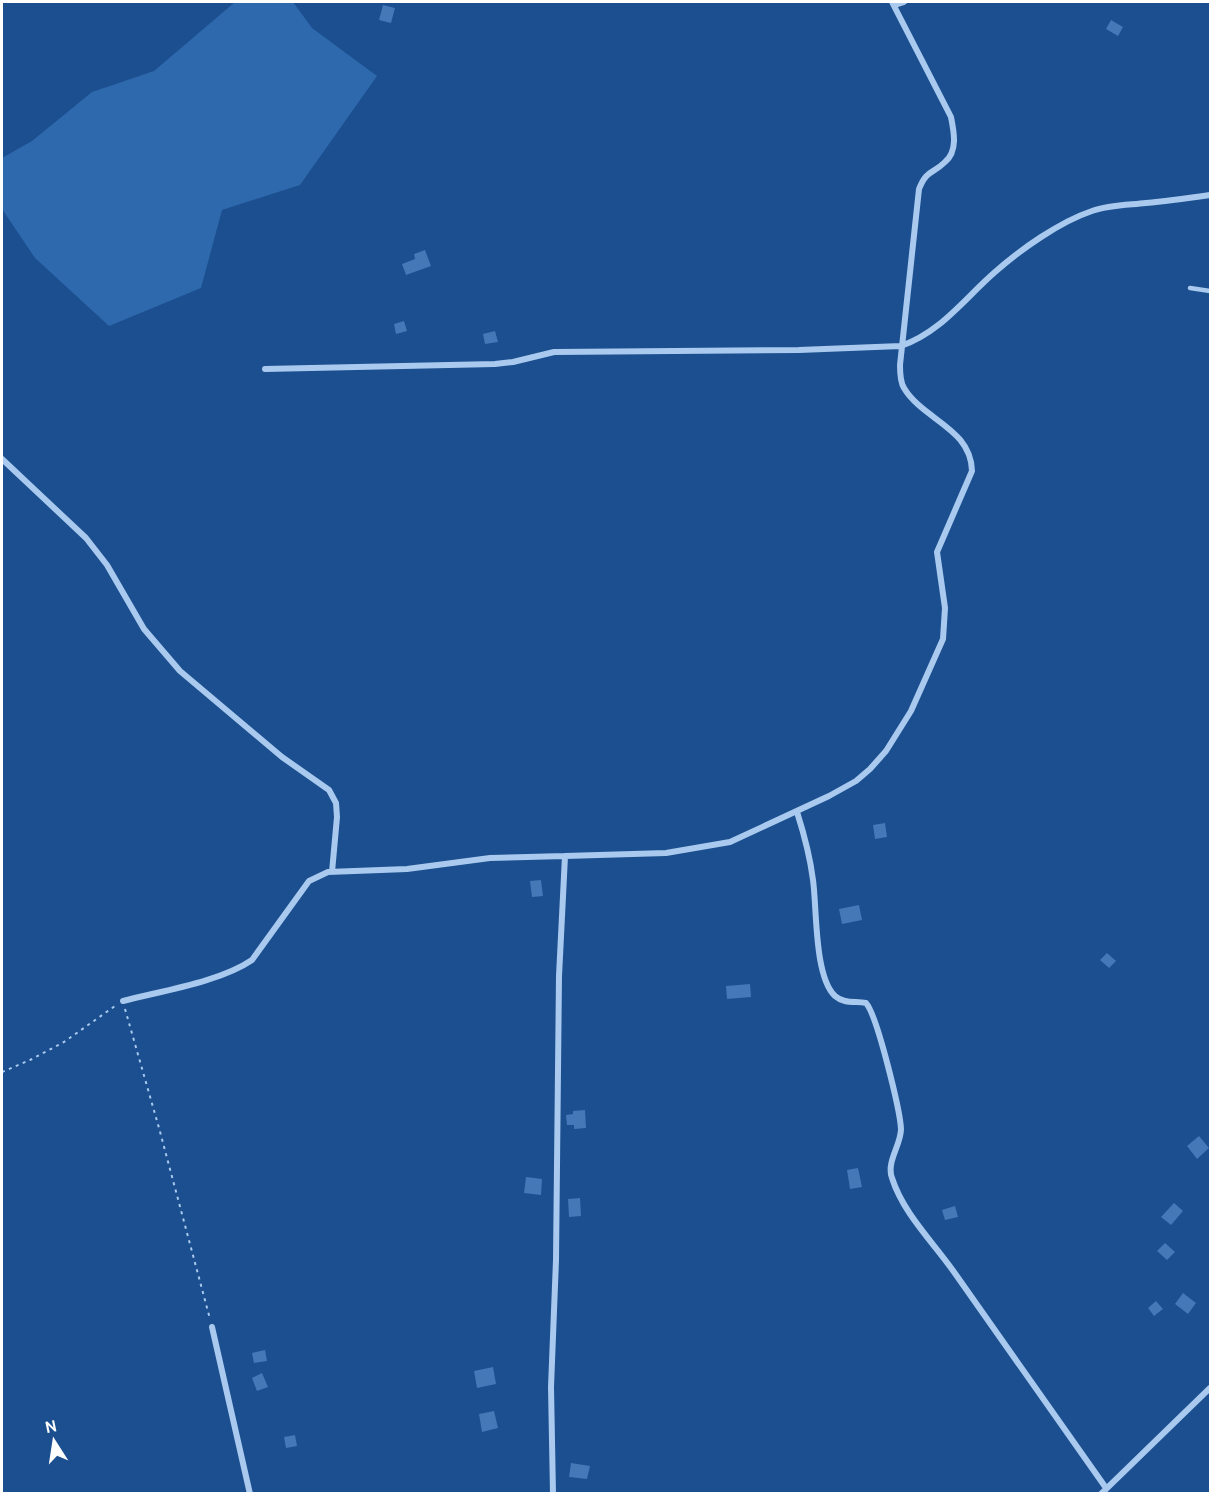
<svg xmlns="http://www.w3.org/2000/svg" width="1212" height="1495" viewBox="0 0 1212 1495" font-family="Cabin,sans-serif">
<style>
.green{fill:#2e69ad}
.building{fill:#4478b7}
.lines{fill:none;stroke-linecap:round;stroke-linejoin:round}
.path{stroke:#a9c9ee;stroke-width:2;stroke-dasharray:3 4.5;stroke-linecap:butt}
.lane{stroke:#a9c9ee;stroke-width:4.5}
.street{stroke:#a9c9ee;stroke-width:6}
</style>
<rect width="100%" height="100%" fill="#1b4f8f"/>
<path class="green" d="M 235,2 L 293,2 L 312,28 L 377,76 L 300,185 L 222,210 L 201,288 L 109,326 L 35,258 L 2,209 L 2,158 L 32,141 L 92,92 L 154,71 Z"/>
<path class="building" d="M 383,5 L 395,8 L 391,23 L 379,20 Z
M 1111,20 L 1123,27 L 1118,36 L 1106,29 Z
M 425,250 L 431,266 L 406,275 L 402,264 L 415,259 L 414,254 Z
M 404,321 L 407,331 L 396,334 L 394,324 Z
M 495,331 L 498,342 L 485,344 L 483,334 Z
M 885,823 L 887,837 L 875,839 L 873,825 Z
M 541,880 L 543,896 L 532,897 L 530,881 Z
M 859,905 L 862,920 L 842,924 L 839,909 Z
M 1107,953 L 1116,961 L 1109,968 L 1100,960 Z
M 750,984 L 751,997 L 727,999 L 726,986 Z
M 585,1110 L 586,1128 L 574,1129 L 574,1125 L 567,1125 L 566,1115 L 573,1114 L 573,1111 Z
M 1199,1136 L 1209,1148 L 1197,1159 L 1187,1146 Z
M 858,1168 L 862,1187 L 850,1189 L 847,1170 Z
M 526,1177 L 542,1179 L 541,1195 L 524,1193 Z
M 580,1198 L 581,1216 L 569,1217 L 568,1199 Z
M 1174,1203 L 1183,1211 L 1171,1225 L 1161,1217 Z
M 955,1206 L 958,1217 L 945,1220 L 942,1210 Z
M 1165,1243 L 1175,1252 L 1167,1260 L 1157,1251 Z
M 1183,1293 L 1196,1303 L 1188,1314 L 1175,1304 Z
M 1156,1301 L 1163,1309 L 1154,1316 L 1148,1308 Z
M 265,1350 L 267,1361 L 254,1363 L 252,1353 Z
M 493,1367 L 496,1384 L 477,1388 L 474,1371 Z
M 262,1373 L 268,1387 L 257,1391 L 252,1378 Z
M 494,1411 L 498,1428 L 482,1432 L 479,1414 Z
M 295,1435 L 297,1446 L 286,1448 L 284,1437 Z
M 571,1463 L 590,1466 L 587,1479 L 569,1477 Z"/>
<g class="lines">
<path class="path" d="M 125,1009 L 159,1128 L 210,1319
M 2,1072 L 30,1060 L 64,1042 L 115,1006"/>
<path class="lane" d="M 1190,288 L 1210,291"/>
<path class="street" d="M 895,5 L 904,2
M 265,369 L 495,364 L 513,362 L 554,352 L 799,350 L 901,346 C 941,332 964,299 995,272 C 1020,250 1059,222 1092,211 C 1109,205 1128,205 1146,203 C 1168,201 1189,198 1210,195
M 2,459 L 86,538 L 107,565 L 144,629 L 180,671 L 282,757 L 329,790 L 336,803 L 337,817 L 332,872
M 797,812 C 804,834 810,856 813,880 C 817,908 814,976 835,996 C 844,1004 855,1001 866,1003 C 877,1015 900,1110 901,1129 C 901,1145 886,1162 892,1178 C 903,1213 933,1242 954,1272 C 1005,1344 1056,1416 1106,1488
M 565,856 L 666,853 L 730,842 L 829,796 L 856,781 L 870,769 L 886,751 L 911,711 L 943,639 L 945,608 L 937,552 L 972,471 C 971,428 923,420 904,388 C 900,382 900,372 900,365 L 919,189 C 927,169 932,175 945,162 C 958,151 954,132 951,117 L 892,2
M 123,1001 C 161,991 220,982 252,960 L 309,881 L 328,872 L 407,869 L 490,858 L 565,856 L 559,976 L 556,1260 L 551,1387 L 553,1494
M 212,1327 L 250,1494
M 1101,1494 L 1210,1388"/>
</g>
<rect width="1212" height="1495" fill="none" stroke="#ffffff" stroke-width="6"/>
<g transform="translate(54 1441) rotate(348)" stroke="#1b4f8f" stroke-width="4.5" paint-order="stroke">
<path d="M0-4.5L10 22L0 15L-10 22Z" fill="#ffffff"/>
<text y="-9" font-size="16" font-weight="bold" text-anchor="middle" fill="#ffffff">N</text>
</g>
</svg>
